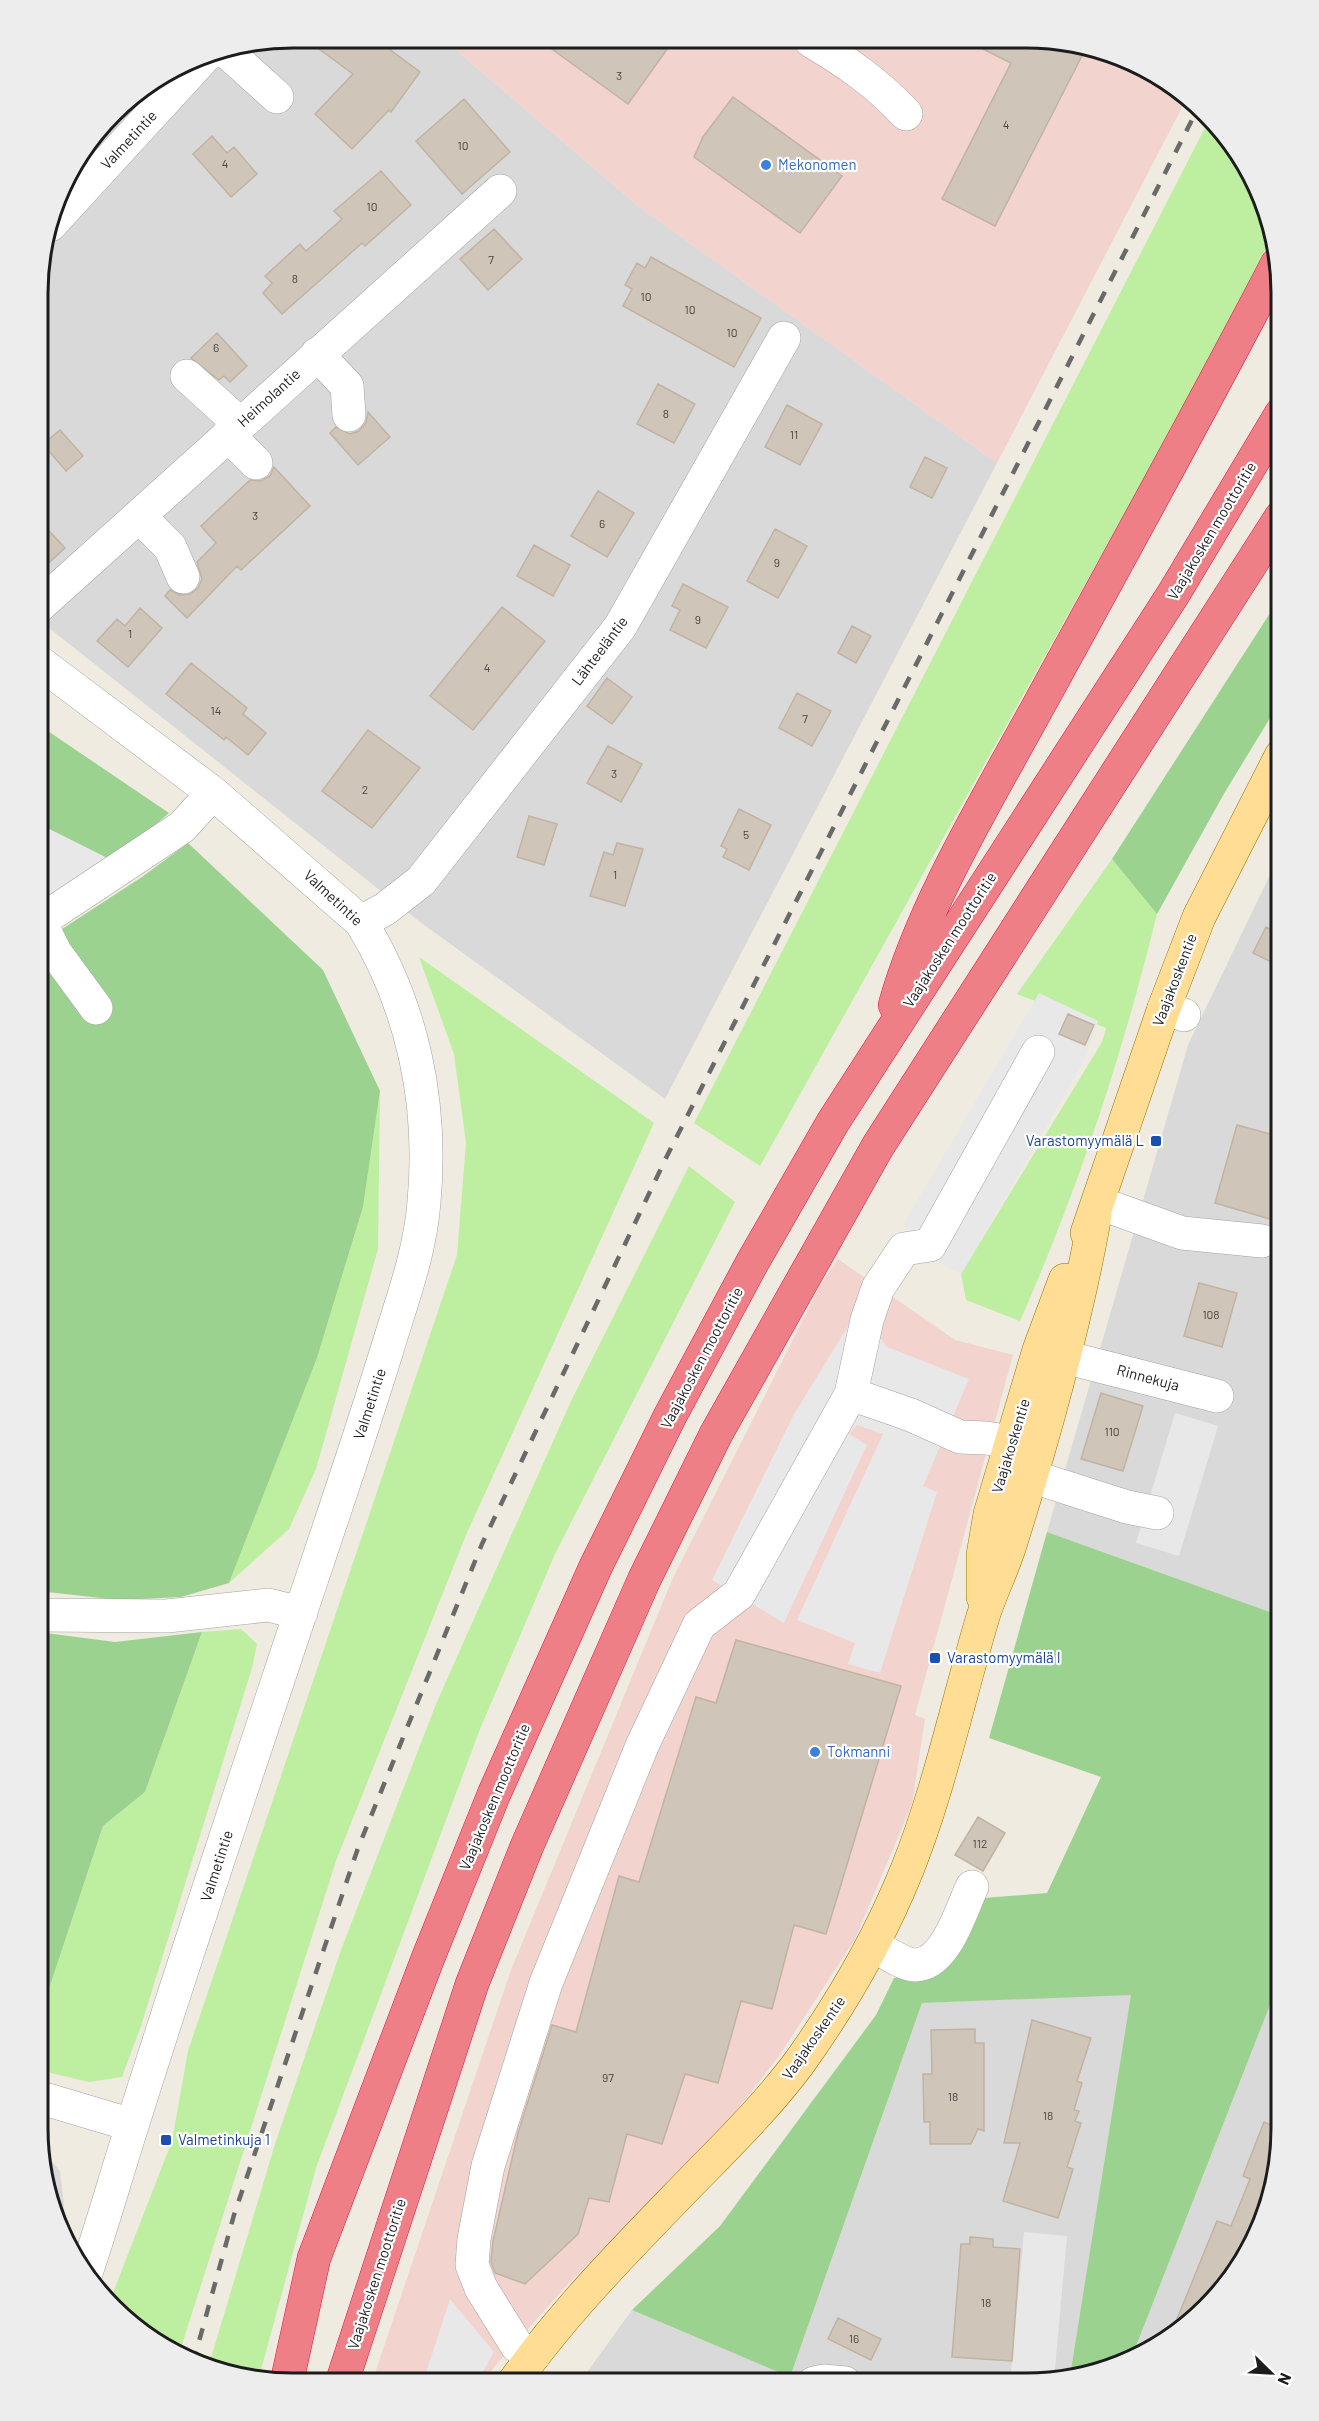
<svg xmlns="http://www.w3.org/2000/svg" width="1319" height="2421" viewBox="0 0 1319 2421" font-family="Barlow,sans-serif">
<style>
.residential{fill:#dad9d9}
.commercial{fill:#f2d3cd}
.grass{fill:#beefa0}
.forest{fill:#9cd290}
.parking{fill:#e8e8e8}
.building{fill:#cfc5b9;stroke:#c1b3a1;stroke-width:1.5}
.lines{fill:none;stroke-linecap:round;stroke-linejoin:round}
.minor-casing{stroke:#a3a3a3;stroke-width:34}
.major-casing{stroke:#947400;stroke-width:34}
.highway-casing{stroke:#e71343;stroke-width:34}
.minor{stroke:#fff;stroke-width:33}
.major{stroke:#ffdd95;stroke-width:33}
.highway{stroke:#ef7f87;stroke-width:33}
.rail{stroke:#6a6a6a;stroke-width:4.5;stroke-dasharray:12 12;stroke-linecap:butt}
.shop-dot{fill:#3f7fe0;stroke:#fff;stroke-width:2}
.transit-dot{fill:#1a4fb4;stroke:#fff;stroke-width:2}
.labels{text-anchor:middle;stroke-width:4.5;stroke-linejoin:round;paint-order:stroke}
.number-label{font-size:12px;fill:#494643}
.street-label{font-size:15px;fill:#1c1c1c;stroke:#fff}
.shop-label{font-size:15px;fill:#366cbe;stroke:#fff;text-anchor:start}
.transit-label{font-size:15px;fill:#164399;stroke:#fff;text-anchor:start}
.rim{fill:none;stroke:#1c1c1c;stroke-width:3}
</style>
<rect width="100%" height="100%" fill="#efebe0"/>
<path class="residential" d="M 293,38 L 442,38 L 638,206 L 997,463 L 665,1099 L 420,922 L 39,620 L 40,260 L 64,179 L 124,101 L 195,57 Z
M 1281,852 L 1281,1616 L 1047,1532 L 1188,1045 Z
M 1281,1977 L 1281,2145 L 1262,2226 L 1229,2284 L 1168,2340 L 1131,2359 Z
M 1132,1994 L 1070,2376 L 1026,2383 L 580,2382 L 632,2310 L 790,2377 L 922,2003 Z
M 41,2149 L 60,2171 L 66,2223 L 62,2233 L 51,2211 Z"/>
<path class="commercial" d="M 442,38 L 1076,42 L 1139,64 L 1188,96 L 997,463 L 638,206 Z
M 838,1259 L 955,1340 L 1013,1355 L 915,1715 L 925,1719 L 912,1804 L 855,1939 L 779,2056 L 733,2115 L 570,2282 L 494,2367 L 485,2382 L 372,2382 L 511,1970 L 672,1580 L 821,1284 Z"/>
<path class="grass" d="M 1210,118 C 1241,153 1264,189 1272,236 L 1184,407 L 760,1166 L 694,1123 Z
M 1112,859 L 1157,914 C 1123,1053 1078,1190 1020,1321 L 966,1300 L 961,1274 L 1102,1042 L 1106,1028 L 1017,994 Z
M 419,957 L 654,1123 L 466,1535 L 336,1861 L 179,2354 L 125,2320 L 109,2303 L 172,2141 L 188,2051 L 457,1255 L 466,1143 L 454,1054 Z
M 380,1091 L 378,1249 L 316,1469 L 289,1529 L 229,1583 L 317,1358 L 363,1207 Z
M 689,1166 L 735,1202 L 555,1554 L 480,1729 L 316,2168 L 258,2381 L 208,2368 L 275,2144 L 341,1950 L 436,1704 L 571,1401 Z
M 241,1629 L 257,1644 L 252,1668 L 141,2026 L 122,2077 L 89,2082 L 38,2070 L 38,2022 L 103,1826 L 145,1792 L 202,1632 Z"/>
<path class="forest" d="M 1281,596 L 1281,700 L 1225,792 L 1157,914 L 1112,859 Z
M 39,725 L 169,813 L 113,861 L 39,824 Z
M 188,843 L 323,970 L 380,1091 L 363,1207 L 317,1358 L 229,1583 L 181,1597 L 119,1600 L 38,1591 L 39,944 L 142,877 Z
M 1047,1532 L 1281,1616 L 1281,1977 L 1131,2359 L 1109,2370 L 1070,2376 L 1131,1995 L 922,2003 L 790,2377 L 632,2310 L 720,2226 L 876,2015 L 894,1978 L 948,1967 L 984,1898 L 1047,1893 L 1101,1777 L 989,1738 Z
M 38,1632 L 115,1642 L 202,1632 L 145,1792 L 103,1826 L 38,2022 Z"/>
<path class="parking" d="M 39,824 L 113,861 L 39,912 Z
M 1039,993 L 1098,1021 L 1085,1059 L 961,1274 L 934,1260 L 920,1237 L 903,1225 Z
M 856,1313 L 867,1320 L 887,1347 L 969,1379 L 923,1486 L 937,1492 L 880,1673 L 848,1664 L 855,1643 L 797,1620 L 883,1434 L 857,1425 L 849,1434 L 867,1445 L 784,1623 L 712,1580 L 793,1416 Z
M 1175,1413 L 1218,1426 L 1179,1556 L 1136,1543 Z
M 1024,2232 L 1067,2236 L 1054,2379 L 1010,2383 Z
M 450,2299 L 494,2352 L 477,2382 L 423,2382 Z"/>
<path class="building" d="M 304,38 L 374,38 L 420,72 L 391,112 L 389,110 L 352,149 L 315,114 L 353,74 Z
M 538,39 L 656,40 L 668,48 L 628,104 Z
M 969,42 L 1076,42 L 1087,46 L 995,226 L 942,199 L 1011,63 Z
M 733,97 L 842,176 L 800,233 L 694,157 L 703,137 Z
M 464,99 L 510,152 L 462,194 L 416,141 Z
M 212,136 L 227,153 L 234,147 L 257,174 L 231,197 L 193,154 Z
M 381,171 L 411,205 L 365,246 L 362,243 L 282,314 L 263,293 L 272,283 L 265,276 L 300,244 L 306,251 L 342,219 L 334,211 Z
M 494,229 L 522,259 L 488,290 L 460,259 Z
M 651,257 L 761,318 L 734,367 L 623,306 L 632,289 L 625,285 L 637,263 L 645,268 Z
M 217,333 L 247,366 L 230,382 L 224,376 L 219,380 L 191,358 Z
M 658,384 L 695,404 L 674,443 L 637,424 Z
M 787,405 L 822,424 L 800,465 L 765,447 Z
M 368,412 L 390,437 L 358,465 L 330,433 L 336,427 L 350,434 L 359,431 L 366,423 Z
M 60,430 L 83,456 L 66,471 L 43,444 Z
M 925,457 L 947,468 L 932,498 L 910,487 Z
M 274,467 L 310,506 L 241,570 L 237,566 L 187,618 L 165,596 L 170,590 L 180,595 L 190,594 L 198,588 L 202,579 L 197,562 L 216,543 L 201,526 L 250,480 L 261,481 L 270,476 Z
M 598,491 L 634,513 L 607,557 L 571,536 Z
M 39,520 L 65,548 L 39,572 Z
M 775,529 L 807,546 L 778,598 L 747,581 Z
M 534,545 L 570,565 L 553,596 L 517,576 Z
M 683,584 L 728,607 L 706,648 L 670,630 L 680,610 L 672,606 Z
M 502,607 L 545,641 L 473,730 L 430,696 Z
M 140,608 L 162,628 L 128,667 L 97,641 L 117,619 L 125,626 Z
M 852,626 L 871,636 L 856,663 L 838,653 Z
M 191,663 L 247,708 L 243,714 L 266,733 L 248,755 L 226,737 L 224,740 L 166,694 Z
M 607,678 L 632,697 L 612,724 L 587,706 Z
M 797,693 L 831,711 L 812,746 L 779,728 Z
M 368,730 L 420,768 L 372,828 L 322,791 Z
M 608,746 L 642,764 L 621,802 L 587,783 Z
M 739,809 L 771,825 L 749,870 L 723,857 L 727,849 L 721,846 Z
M 529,816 L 557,824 L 544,865 L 517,857 Z
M 617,843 L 643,849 L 625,906 L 590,896 L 604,852 L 613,855 Z
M 1266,927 L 1281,935 L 1281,967 L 1253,953 Z
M 1068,1014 L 1094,1025 L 1085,1045 L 1059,1034 Z
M 1237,1125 L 1281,1137 L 1281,1178 L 1270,1219 L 1215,1203 Z
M 1199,1283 L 1237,1293 L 1222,1347 L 1184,1336 Z
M 1101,1393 L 1143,1406 L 1123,1471 L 1081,1459 Z
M 736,1640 L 901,1686 L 826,1934 L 794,1925 L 772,2009 L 741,2001 L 718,2083 L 685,2074 L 662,2144 L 627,2134 L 609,2202 L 589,2198 L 578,2234 L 525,2284 L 495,2273 L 491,2262 L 493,2241 L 518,2133 L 552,2025 L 576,2032 L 619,1876 L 639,1882 L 696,1697 L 716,1703 Z
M 978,1817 L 1005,1833 L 983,1871 L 955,1855 Z
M 1032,2020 L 1091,2038 L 1077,2081 L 1082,2083 L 1074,2110 L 1079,2111 L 1075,2121 L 1081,2123 L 1067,2167 L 1073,2169 L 1058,2218 L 1003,2201 L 1020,2143 L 1004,2143 Z
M 975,2029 L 975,2043 L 984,2043 L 984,2131 L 978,2129 L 971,2144 L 930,2144 L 930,2122 L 924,2122 L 923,2074 L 932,2074 L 931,2030 Z
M 1264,2122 L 1281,2129 L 1281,2145 L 1262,2226 L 1229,2284 L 1168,2341 L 1217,2221 L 1231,2226 L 1250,2179 L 1243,2176 Z
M 970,2237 L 993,2239 L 993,2247 L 1020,2249 L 1012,2361 L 952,2357 L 961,2244 L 970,2244 Z
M 838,2318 L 881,2339 L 871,2360 L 828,2339 Z"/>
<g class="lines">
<g class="minor-casing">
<path id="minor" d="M 811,41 C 847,62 877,83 906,114
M 226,51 L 277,97
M 50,225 L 207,54
M 317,354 L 347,386 L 349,415
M 187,376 L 240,424
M 228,435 L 256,463
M 139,516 L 170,547 L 183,577
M 39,606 L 500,191
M 39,662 L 213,793 L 361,922 C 413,1007 433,1103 424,1202 C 420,1254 401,1303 386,1353 C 359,1440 330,1525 301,1611 C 244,1782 186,1954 132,2126 C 116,2176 102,2226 85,2276
M 39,922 L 182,827 L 213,793
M 40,922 L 55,952 L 96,1008
M 361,922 L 385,909 L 421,881 L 620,627 L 784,338
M 1164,1008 L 1184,1015
M 1099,1203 L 1182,1233 L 1262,1241
M 1080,1361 L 1217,1396
M 851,1394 L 867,1320 L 878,1288 L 904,1249 L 930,1245 L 1038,1052
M 1005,1468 L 1127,1507 L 1157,1513
M 38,1615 L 167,1616 L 268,1605 L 301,1613
M 873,1945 C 884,1951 903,1965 916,1965 C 946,1964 961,1910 972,1887
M 38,2097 L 132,2125
M 534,2355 L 517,2346 L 481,2288 L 472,2265 L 474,2239 L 488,2166 L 546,1983 L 642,1746 L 699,1625 L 739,1594 L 851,1394 L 911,1415 L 960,1437 L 986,1438 L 1012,1442 L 1038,1441
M 814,2383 L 823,2381 L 845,2383"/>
</g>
<g class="major-casing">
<path id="major" d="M 1087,1233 L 1164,1008 L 1199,917 L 1281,756
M 983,1597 L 983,1555 L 990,1514 L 1039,1350 L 1065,1280
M 514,2382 C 566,2309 629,2246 691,2182 C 728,2144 767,2106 799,2063 C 842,2003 879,1939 907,1870 C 939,1790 957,1704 982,1620 C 989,1595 1002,1571 1010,1545 C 1044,1437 1075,1327 1095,1215"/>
</g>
<g class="highway-casing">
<path id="highway" d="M 895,1005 C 924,902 989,797 1040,703 C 1120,557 1200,412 1277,264
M 287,2381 L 314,2258 L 428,1958 L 494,1794 L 596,1566 L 670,1416 L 752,1263 L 833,1122 L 1174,593 L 1281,414
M 342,2382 L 472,1984 L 527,1846 L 644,1580 L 716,1434 L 878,1146 L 1281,517"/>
</g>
<use href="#minor" class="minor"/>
<use href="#major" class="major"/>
<use href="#highway" class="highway"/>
<path class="rail" d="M 193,2363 L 234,2215 L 358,1848 L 482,1544 L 667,1156 L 1199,106"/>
</g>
<g class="shop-dot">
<circle cx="766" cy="165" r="6"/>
<circle cx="815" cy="1752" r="6"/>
</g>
<g class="transit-dot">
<rect x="1150" y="1135" width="12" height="12" rx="3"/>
<rect x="929" y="1652" width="12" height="12" rx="3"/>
<rect x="160" y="2134" width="12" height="12" rx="3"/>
</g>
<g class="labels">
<g class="number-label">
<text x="619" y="80">3</text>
<text x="1006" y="129">4</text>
<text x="463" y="150">10</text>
<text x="225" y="168">4</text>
<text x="372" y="211">10</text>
<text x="491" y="264">7</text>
<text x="295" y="283">8</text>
<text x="646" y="301">10</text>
<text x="690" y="314">10</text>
<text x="732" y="337">10</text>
<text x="216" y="352">6</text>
<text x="666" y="418">8</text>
<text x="794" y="439">11</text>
<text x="255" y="520">3</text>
<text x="602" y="528">6</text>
<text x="777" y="567">9</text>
<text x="698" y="624">9</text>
<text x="130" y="638">1</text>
<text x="487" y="672">4</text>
<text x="216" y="715">14</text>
<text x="805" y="723">7</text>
<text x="614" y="778">3</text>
<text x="365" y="794">2</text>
<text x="746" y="839">5</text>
<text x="615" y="879">1</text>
<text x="1211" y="1319">108</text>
<text x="1112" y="1436">110</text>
<text x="980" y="1848">112</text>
<text x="608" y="2082">97</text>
<text x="953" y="2101">18</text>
<text x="1048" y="2120">18</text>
<text x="986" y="2307">18</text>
<text x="854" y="2343">16</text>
</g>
<g class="street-label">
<text transform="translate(129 140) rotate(-47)" y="5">Valmetintie</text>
<text transform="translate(269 398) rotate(-42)" y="5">Heimolantie</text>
<text transform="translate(1212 531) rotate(-59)" y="5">Vaajakosken moottoritie</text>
<text transform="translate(600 651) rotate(-53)" y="5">Lähteeläntie</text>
<text transform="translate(333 898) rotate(43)" y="5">Valmetintie</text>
<text transform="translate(950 940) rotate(-57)" y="5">Vaajakosken moottoritie</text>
<text transform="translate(1175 980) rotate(-69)" y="5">Vaajakoskentie</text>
<text transform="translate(702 1358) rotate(-62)" y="5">Vaajakosken moottoritie</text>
<text transform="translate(1148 1378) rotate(15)" y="5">Rinnekuja</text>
<text transform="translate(370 1404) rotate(-72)" y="5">Valmetintie</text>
<text transform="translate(1011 1446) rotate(-73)" y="5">Vaajakoskentie</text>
<text transform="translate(495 1797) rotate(-67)" y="5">Vaajakosken moottoritie</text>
<text transform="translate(217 1866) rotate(-72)" y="5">Valmetintie</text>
<text transform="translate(814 2038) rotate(-55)" y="5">Vaajakoskentie</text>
<text transform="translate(377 2274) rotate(-72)" y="5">Vaajakosken moottoritie</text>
</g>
<g class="shop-label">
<text x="778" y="170">Mekonomen</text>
<text x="827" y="1757">Tokmanni</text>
</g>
<g class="transit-label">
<text x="1144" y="1146" text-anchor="end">Varastomyymälä L</text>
<text x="947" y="1663">Varastomyymälä I</text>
<text x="178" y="2145">Valmetinkuja 1</text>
</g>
</g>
<path d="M0 0H1319V2421H0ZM293 48H1026A245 245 0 0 1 1271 293V2128A245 245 0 0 1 1026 2373H293A245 245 0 0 1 48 2128V293A245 245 0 0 1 293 48Z" fill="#ededed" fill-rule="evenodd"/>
<path class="rim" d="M293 48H1026A245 245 0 0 1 1271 293V2128A245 245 0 0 1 1026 2373H293A245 245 0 0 1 48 2128V293A245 245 0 0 1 293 48Z"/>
<g transform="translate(1271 2373) rotate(114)" stroke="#ffffff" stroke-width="4.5" paint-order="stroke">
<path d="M0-4.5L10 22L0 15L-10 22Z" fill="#1c1c1c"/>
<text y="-9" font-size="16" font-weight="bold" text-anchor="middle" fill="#1c1c1c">N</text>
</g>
</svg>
